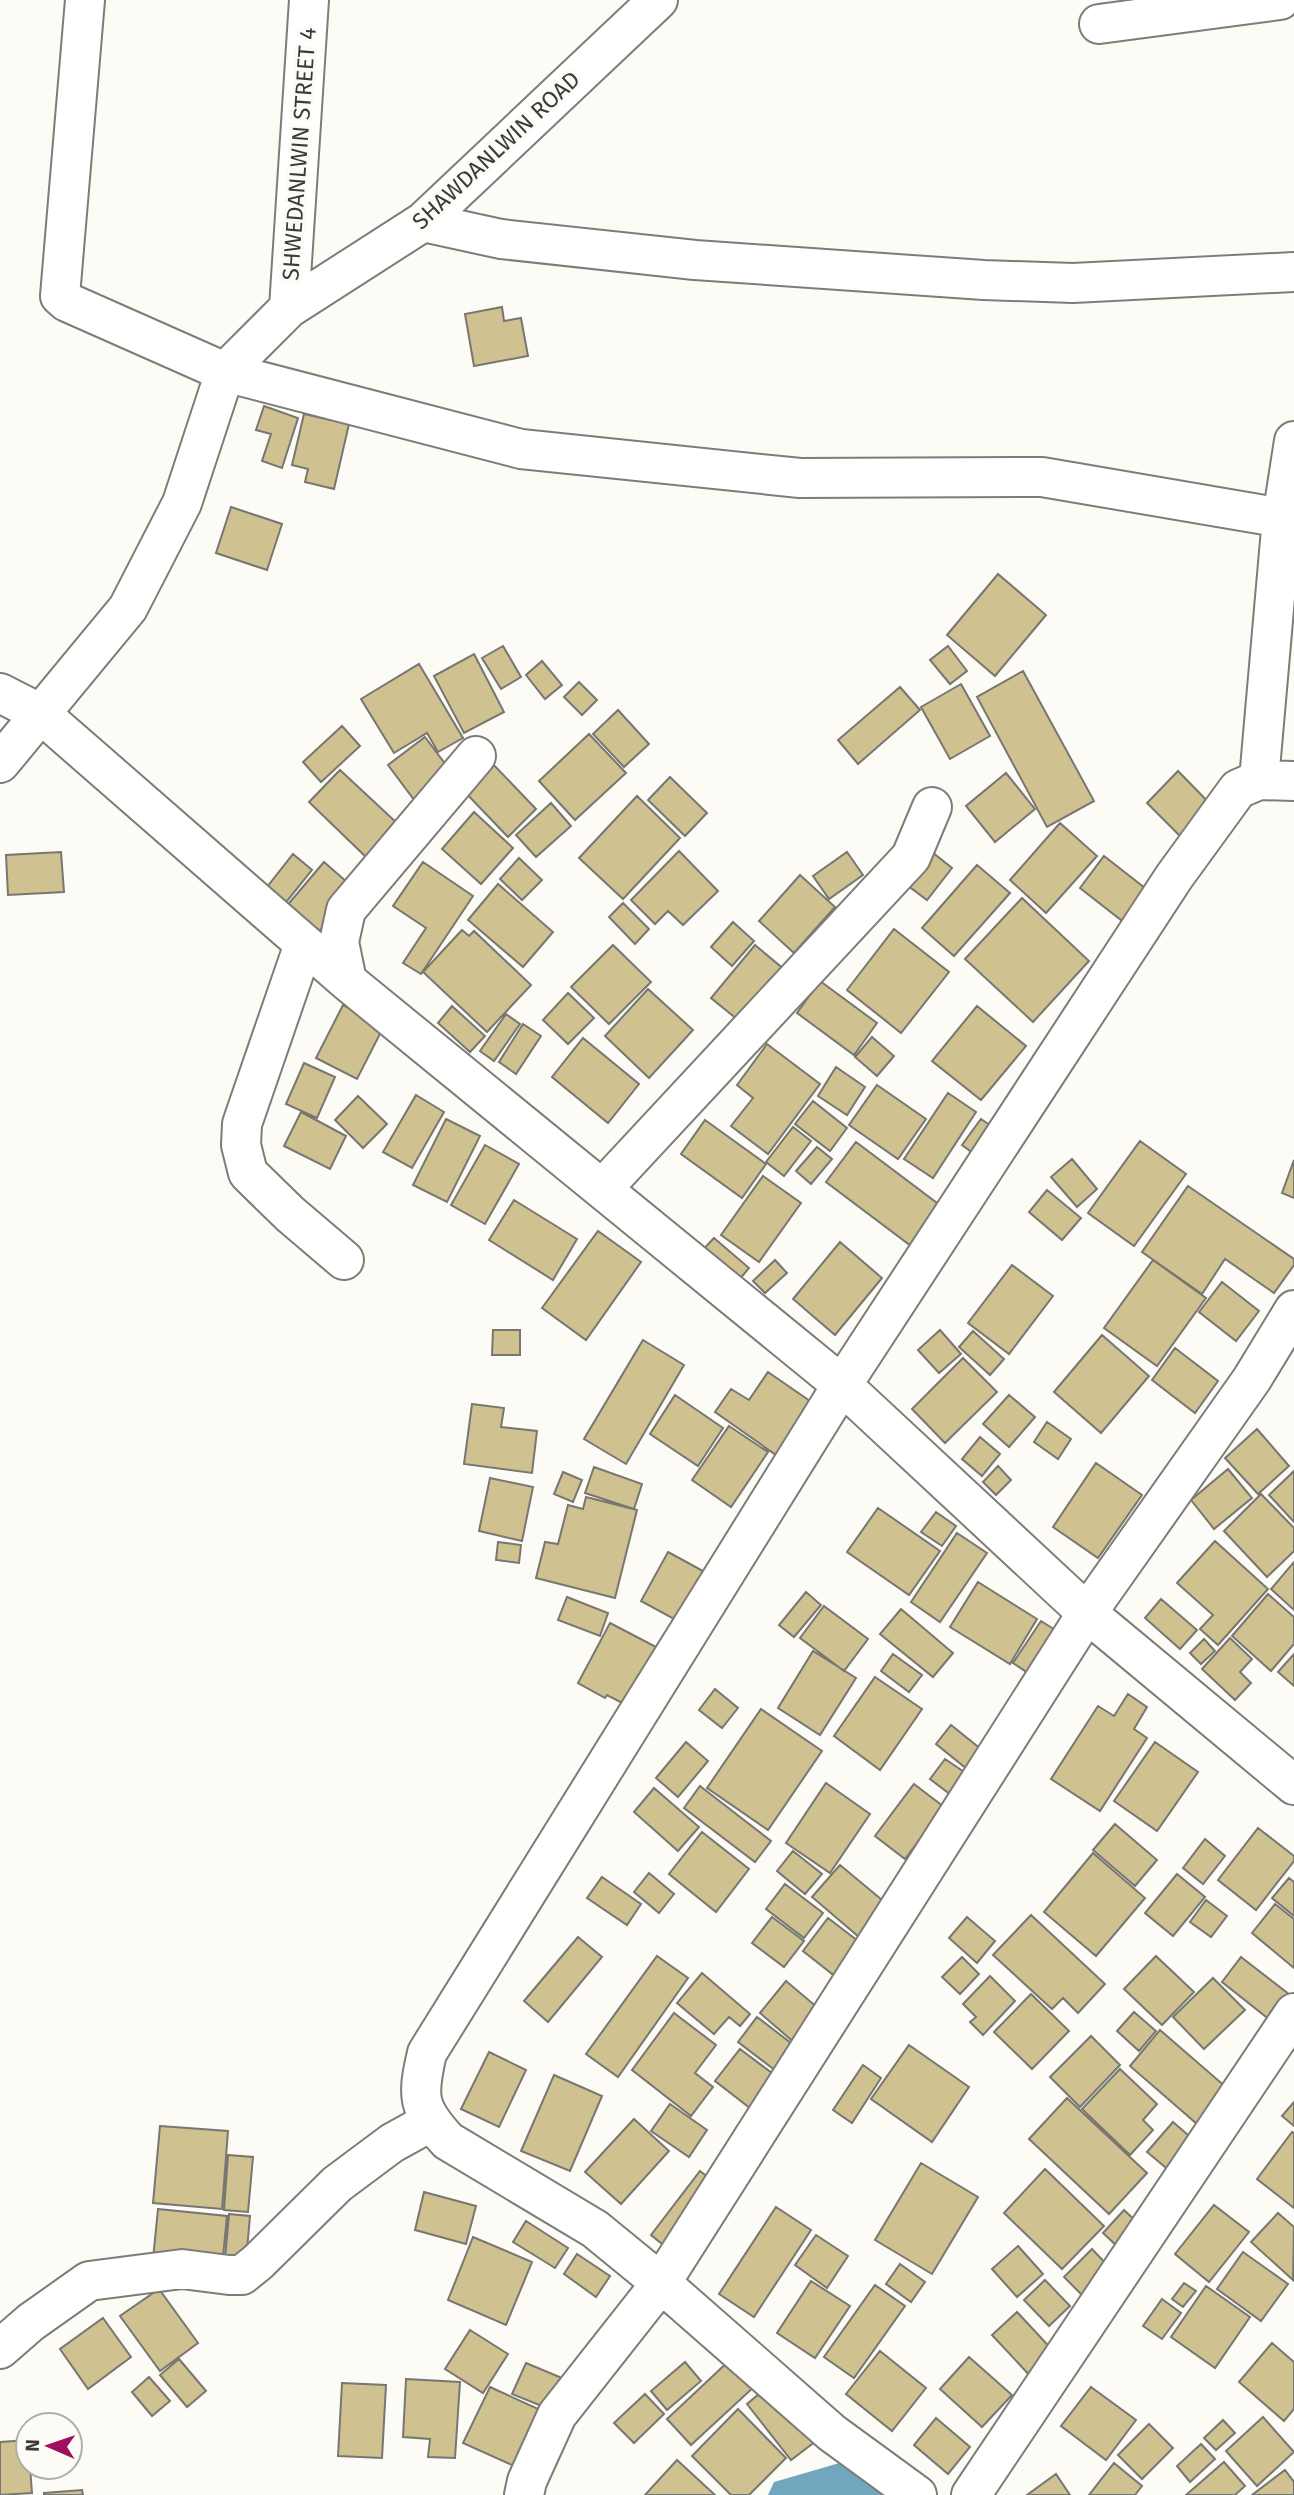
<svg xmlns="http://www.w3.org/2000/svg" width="1294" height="2495" viewBox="0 0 1294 2495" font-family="'Fira Sans',sans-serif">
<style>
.water{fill:#70a7bf}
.building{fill:#cfc190;stroke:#787671;stroke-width:2}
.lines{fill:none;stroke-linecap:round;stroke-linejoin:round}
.minor-casing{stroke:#7e7c76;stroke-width:42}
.minor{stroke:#fff;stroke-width:38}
.labels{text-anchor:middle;stroke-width:7;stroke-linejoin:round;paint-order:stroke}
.street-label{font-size:23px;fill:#3b3b38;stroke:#fdfbf5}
</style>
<rect width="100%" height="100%" fill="#fdfbf5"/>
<path class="water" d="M 843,2462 L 908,2495 L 768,2495 L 774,2482 Z"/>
<path class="building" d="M 502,307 L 504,321 L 521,318 L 528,356 L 474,366 L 465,314 Z
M 264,406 L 298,418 L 282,468 L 262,461 L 271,434 L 256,430 Z
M 304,414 L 349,424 L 334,489 L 305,482 L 308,469 L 292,465 Z
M 231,507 L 282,524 L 267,570 L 216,553 Z
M 998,574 L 1046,615 L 995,676 L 947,635 Z
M 503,646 L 521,677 L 501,689 L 482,658 Z
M 948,646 L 967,671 L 950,684 L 930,660 Z
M 474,654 L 504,712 L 464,733 L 434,676 Z
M 542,661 L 562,685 L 545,699 L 526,675 Z
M 419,664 L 463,738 L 438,752 L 427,733 L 394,753 L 361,699 Z
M 1023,671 L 1094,801 L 1047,827 L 977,697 Z
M 579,682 L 597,700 L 582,715 L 564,697 Z
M 961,684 L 990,736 L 950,759 L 921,707 Z
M 900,687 L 920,710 L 858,764 L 838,740 Z
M 618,710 L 649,744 L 624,767 L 593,734 Z
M 342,726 L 360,746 L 321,782 L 303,762 Z
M 589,734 L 626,773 L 575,820 L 539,781 Z
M 425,737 L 452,773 L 415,801 L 388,765 Z
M 490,761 L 536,809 L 508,837 L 462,789 Z
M 340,770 L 398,824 L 366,857 L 309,802 Z
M 1178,771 L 1222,816 L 1191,847 L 1147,803 Z
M 1006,773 L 1035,809 L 995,842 L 966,806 Z
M 670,777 L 707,813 L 685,836 L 648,800 Z
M 637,796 L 680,838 L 623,899 L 579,858 Z
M 551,803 L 571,826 L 536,857 L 516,835 Z
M 474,812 L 513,848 L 481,884 L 442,849 Z
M 1060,823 L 1097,856 L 1046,913 L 1010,880 Z
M 679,851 L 718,891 L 683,925 L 668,911 L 655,924 L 631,900 Z
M 61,852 L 64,892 L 8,895 L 6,855 Z
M 847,852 L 863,875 L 829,899 L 813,876 Z
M 932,852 L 952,868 L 927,900 L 907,885 Z
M 293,854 L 312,870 L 275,916 L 256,901 Z
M 1104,856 L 1159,899 L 1135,931 L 1080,888 Z
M 519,858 L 542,880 L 522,900 L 500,879 Z
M 324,862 L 355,889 L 310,942 L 279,915 Z
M 423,862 L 473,896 L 421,974 L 403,963 L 426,928 L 393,906 Z
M 977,865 L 1010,893 L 954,956 L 922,928 Z
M 800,875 L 835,907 L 794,953 L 759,921 Z
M 498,884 L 553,932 L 523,967 L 468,920 Z
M 1022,898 L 1089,961 L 1033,1022 L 965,959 Z
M 623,903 L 649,929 L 635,944 L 609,917 Z
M 733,922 L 754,941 L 732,966 L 711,947 Z
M 894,929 L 949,972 L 901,1033 L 847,990 Z
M 462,930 L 469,936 L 474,931 L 531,985 L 487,1032 L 423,972 Z
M 613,945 L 651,982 L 609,1024 L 571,987 Z
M 755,945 L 786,971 L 743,1024 L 711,998 Z
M 820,981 L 877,1023 L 854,1055 L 797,1013 Z
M 648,989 L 693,1030 L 649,1078 L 605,1036 Z
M 568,993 L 594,1018 L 568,1044 L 543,1020 Z
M 343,1005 L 384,1026 L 357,1079 L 316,1058 Z
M 452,1006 L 485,1036 L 470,1052 L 438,1023 Z
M 977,1006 L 1026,1046 L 981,1100 L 932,1061 Z
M 506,1014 L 520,1024 L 494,1061 L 480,1051 Z
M 523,1024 L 541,1036 L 516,1074 L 499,1062 Z
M 872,1037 L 894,1056 L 877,1076 L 855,1057 Z
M 583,1038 L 639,1084 L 608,1123 L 552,1077 Z
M 767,1044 L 820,1084 L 768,1154 L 731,1126 L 753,1098 L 737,1085 Z
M 304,1063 L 335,1077 L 317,1118 L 286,1104 Z
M 836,1067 L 865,1087 L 847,1115 L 818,1096 Z
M 877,1085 L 926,1119 L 898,1159 L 849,1125 Z
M 948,1093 L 976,1112 L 933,1178 L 904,1159 Z
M 416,1095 L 444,1112 L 412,1168 L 383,1152 Z
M 358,1096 L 387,1124 L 363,1148 L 335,1120 Z
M 813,1101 L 847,1128 L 830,1151 L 795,1124 Z
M 301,1112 L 346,1136 L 330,1169 L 284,1146 Z
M 446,1119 L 480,1136 L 447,1202 L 413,1185 Z
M 981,1119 L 1001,1133 L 981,1159 L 962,1145 Z
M 705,1120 L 766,1164 L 742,1198 L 681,1154 Z
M 793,1127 L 811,1141 L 784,1176 L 766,1162 Z
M 1140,1141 L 1186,1174 L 1134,1246 L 1088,1213 Z
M 856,1142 L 953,1215 L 923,1255 L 826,1182 Z
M 485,1145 L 519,1164 L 485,1224 L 451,1205 Z
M 817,1147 L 832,1159 L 811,1184 L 796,1171 Z
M 1072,1159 L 1097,1189 L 1077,1207 L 1051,1177 Z
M 1294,1160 L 1294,1198 L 1282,1193 Z
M 763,1176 L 801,1203 L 759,1262 L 721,1235 Z
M 1188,1186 L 1294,1259 L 1294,1265 L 1274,1293 L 1225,1259 L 1202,1294 L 1142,1252 Z
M 1047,1190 L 1081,1218 L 1062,1240 L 1029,1212 Z
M 514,1200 L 577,1239 L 553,1280 L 489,1240 Z
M 598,1231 L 641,1262 L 586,1340 L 542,1308 Z
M 714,1238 L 749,1268 L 734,1286 L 698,1255 Z
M 840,1242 L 882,1278 L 835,1335 L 793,1299 Z
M 775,1260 L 787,1273 L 765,1293 L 753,1281 Z
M 1153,1260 L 1206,1298 L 1157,1366 L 1104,1328 Z
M 1012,1265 L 1053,1296 L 1009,1354 L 968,1323 Z
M 1222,1282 L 1259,1311 L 1236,1341 L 1199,1312 Z
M 493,1330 L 520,1330 L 520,1355 L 492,1355 Z
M 940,1330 L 961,1354 L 939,1373 L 918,1350 Z
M 973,1331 L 1004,1359 L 990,1375 L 959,1347 Z
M 1102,1335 L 1149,1376 L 1101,1433 L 1054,1392 Z
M 643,1340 L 684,1365 L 626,1464 L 584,1439 Z
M 1175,1348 L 1218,1381 L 1195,1413 L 1152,1380 Z
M 963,1358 L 997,1392 L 945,1443 L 912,1409 Z
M 768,1372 L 820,1408 L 783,1460 L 715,1412 L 731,1389 L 749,1400 Z
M 675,1395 L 723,1428 L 698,1466 L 650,1434 Z
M 1009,1395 L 1035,1417 L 1009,1447 L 983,1424 Z
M 472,1404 L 504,1408 L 501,1427 L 537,1431 L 532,1473 L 464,1464 Z
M 1047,1422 L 1071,1439 L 1058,1459 L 1034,1442 Z
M 729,1426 L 768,1452 L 731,1507 L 692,1480 Z
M 1257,1429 L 1289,1466 L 1258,1494 L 1225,1458 Z
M 980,1437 L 1000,1454 L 982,1476 L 962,1459 Z
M 1096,1463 L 1142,1495 L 1098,1558 L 1053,1527 Z
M 998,1466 L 1011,1480 L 996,1495 L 983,1482 Z
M 594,1467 L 642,1484 L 634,1509 L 585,1493 Z
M 1228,1469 L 1252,1498 L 1214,1529 L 1191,1500 Z
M 1294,1471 L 1294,1522 L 1269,1495 Z
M 563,1472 L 582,1480 L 573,1502 L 554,1494 Z
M 490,1478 L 533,1487 L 522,1541 L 479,1531 Z
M 1261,1494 L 1294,1528 L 1294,1551 L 1267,1577 L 1224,1531 Z
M 586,1497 L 637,1510 L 615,1598 L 536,1578 L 545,1542 L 558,1544 L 568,1505 L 583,1509 Z
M 878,1508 L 940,1551 L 909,1595 L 847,1552 Z
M 936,1512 L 956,1526 L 942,1546 L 921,1532 Z
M 957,1533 L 987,1553 L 940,1622 L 911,1602 Z
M 1215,1541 L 1268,1589 L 1218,1645 L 1200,1629 L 1213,1615 L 1177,1583 Z
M 498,1542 L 521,1545 L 519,1563 L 496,1560 Z
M 668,1552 L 712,1576 L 685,1625 L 641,1601 Z
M 1294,1562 L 1294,1610 L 1271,1589 Z
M 978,1582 L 1037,1619 L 1010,1664 L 950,1627 Z
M 806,1592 L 821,1605 L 794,1637 L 779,1625 Z
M 1268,1594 L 1294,1617 L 1294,1644 L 1271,1671 L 1232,1636 Z
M 567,1597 L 608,1613 L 600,1636 L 558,1620 Z
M 1161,1599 L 1197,1630 L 1180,1649 L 1145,1618 Z
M 824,1606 L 868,1639 L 844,1671 L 800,1638 Z
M 901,1609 L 953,1653 L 933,1677 L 880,1634 Z
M 1041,1621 L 1060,1633 L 1031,1675 L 1013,1663 Z
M 610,1623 L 679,1659 L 649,1717 L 607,1695 L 605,1698 L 578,1683 Z
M 1230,1638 L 1252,1659 L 1240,1672 L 1251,1683 L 1235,1700 L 1202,1669 Z
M 1204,1639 L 1215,1651 L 1201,1664 L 1190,1653 Z
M 813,1651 L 856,1678 L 820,1735 L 778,1708 Z
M 893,1654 L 922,1675 L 909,1692 L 881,1671 Z
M 1294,1654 L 1294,1686 L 1278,1672 Z
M 875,1677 L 922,1709 L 880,1770 L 834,1736 Z
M 715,1689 L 738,1708 L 722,1728 L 699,1710 Z
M 1128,1694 L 1147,1707 L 1134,1729 L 1147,1738 L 1100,1811 L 1051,1779 L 1098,1706 L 1114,1716 Z
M 761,1709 L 822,1751 L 768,1830 L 707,1788 Z
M 951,1725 L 987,1754 L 972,1773 L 936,1744 Z
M 686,1742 L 708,1761 L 678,1797 L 656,1778 Z
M 1155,1742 L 1198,1772 L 1157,1831 L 1114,1801 Z
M 945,1759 L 970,1776 L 955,1798 L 930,1779 Z
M 826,1783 L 870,1814 L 830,1873 L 786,1843 Z
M 914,1784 L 944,1807 L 905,1859 L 875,1836 Z
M 700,1786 L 771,1841 L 755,1862 L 684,1808 Z
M 654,1788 L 699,1827 L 678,1851 L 634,1812 Z
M 1115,1824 L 1157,1860 L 1135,1886 L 1093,1850 Z
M 1258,1828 L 1294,1856 L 1294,1861 L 1256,1910 L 1218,1880 Z
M 702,1832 L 749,1869 L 716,1912 L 669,1874 Z
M 1205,1839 L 1225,1856 L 1203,1884 L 1183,1868 Z
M 793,1851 L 822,1874 L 805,1894 L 777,1871 Z
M 1093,1853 L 1145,1898 L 1096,1956 L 1044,1912 Z
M 840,1865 L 887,1904 L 859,1937 L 812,1897 Z
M 649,1873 L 674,1894 L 659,1913 L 634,1892 Z
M 1177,1874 L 1205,1897 L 1173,1936 L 1145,1913 Z
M 602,1877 L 641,1904 L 627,1925 L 587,1898 Z
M 1289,1878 L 1294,1882 L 1294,1916 L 1272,1898 Z
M 785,1884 L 823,1913 L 804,1938 L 766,1909 Z
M 1206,1900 L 1227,1916 L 1211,1937 L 1190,1922 Z
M 1275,1904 L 1294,1919 L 1294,1968 L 1252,1933 Z
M 1031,1915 L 1105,1984 L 1078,2013 L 1063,1998 L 1052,2009 L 993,1955 Z
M 772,1917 L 804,1941 L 784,1967 L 752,1943 Z
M 967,1917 L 995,1941 L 977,1963 L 949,1938 Z
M 828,1918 L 867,1948 L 841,1981 L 803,1951 Z
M 578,1937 L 602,1957 L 548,2022 L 524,2001 Z
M 657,1956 L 688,1978 L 618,2077 L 586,2054 Z
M 1156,1956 L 1194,1992 L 1162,2025 L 1124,1989 Z
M 962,1957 L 979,1974 L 960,1994 L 942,1977 Z
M 1241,1957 L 1290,1995 L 1270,2020 L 1222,1982 Z
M 702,1973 L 750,2014 L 740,2026 L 729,2017 L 714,2034 L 677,2003 Z
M 990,1976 L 1015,2001 L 983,2035 L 970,2022 L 976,2017 L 963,2004 Z
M 1213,1978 L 1245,2010 L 1204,2049 L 1173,2017 Z
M 786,1981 L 831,2019 L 804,2051 L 760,2013 Z
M 1031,1994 L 1069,2031 L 1032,2069 L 994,2032 Z
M 1134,2012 L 1156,2031 L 1139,2051 L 1117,2031 Z
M 674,2013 L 716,2045 L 695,2073 L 713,2087 L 691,2116 L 632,2070 Z
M 757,2017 L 808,2056 L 789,2081 L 738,2042 Z
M 1160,2030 L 1227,2088 L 1197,2124 L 1130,2066 Z
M 1091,2036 L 1120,2065 L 1080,2107 L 1050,2077 Z
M 909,2045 L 969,2087 L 932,2142 L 871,2099 Z
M 740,2049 L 789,2086 L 764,2119 L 715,2081 Z
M 489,2052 L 526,2070 L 499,2127 L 461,2109 Z
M 863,2065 L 881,2078 L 852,2123 L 833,2110 Z
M 1120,2069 L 1157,2104 L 1143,2120 L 1153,2130 L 1130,2155 L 1082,2109 Z
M 554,2075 L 602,2096 L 570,2171 L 521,2151 Z
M 1067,2098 L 1147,2173 L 1109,2214 L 1029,2139 Z
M 1294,2102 L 1294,2126 L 1282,2116 Z
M 670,2104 L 707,2130 L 689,2157 L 651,2131 Z
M 634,2119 L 669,2151 L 621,2204 L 585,2172 Z
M 1173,2122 L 1202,2147 L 1177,2177 L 1147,2152 Z
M 160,2126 L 228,2131 L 222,2209 L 153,2203 Z
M 1292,2132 L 1294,2133 L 1294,2208 L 1257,2179 Z
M 228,2155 L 253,2157 L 248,2212 L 224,2210 Z
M 921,2163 L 978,2197 L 932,2274 L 875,2240 Z
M 1045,2169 L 1104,2226 L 1062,2269 L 1004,2213 Z
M 700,2171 L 726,2191 L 677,2256 L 651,2235 Z
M 424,2192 L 476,2206 L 466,2244 L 415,2230 Z
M 1214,2205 L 1249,2232 L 1209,2282 L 1175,2254 Z
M 776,2207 L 811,2230 L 754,2317 L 719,2294 Z
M 158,2209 L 227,2216 L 222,2267 L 153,2259 Z
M 1124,2210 L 1140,2225 L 1119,2248 L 1103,2233 Z
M 1278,2213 L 1294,2227 L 1293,2280 L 1251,2242 Z
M 229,2214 L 250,2216 L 246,2261 L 225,2259 Z
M 526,2221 L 568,2248 L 555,2268 L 513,2242 Z
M 816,2235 L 848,2256 L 827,2288 L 795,2265 Z
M 473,2237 L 532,2262 L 506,2325 L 448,2300 Z
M 1018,2246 L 1043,2274 L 1017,2297 L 992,2269 Z
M 1092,2249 L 1111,2269 L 1084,2297 L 1064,2277 Z
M 1243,2252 L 1288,2284 L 1261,2321 L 1217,2289 Z
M 577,2254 L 610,2276 L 596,2297 L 564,2274 Z
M 900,2264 L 925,2282 L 911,2302 L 886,2284 Z
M 1045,2280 L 1070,2306 L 1049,2326 L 1024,2300 Z
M 811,2281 L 850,2306 L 815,2358 L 777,2333 Z
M 1184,2283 L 1196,2291 L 1183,2307 L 1172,2299 Z
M 875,2285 L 905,2306 L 854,2378 L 824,2357 Z
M 1206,2286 L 1250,2317 L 1215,2368 L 1171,2337 Z
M 159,2289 L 198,2343 L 160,2371 L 120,2316 Z
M 1162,2299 L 1181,2313 L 1162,2339 L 1143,2326 Z
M 1017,2312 L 1058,2356 L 1033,2379 L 992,2335 Z
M 103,2318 L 131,2357 L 88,2389 L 60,2349 Z
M 470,2330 L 508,2354 L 483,2393 L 445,2369 Z
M 1272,2343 L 1294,2362 L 1294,2409 L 1284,2421 L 1239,2382 Z
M 880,2351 L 926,2388 L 892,2431 L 846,2394 Z
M 969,2357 L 1012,2395 L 982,2427 L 940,2389 Z
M 732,2358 L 756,2385 L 691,2445 L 667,2419 Z
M 179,2359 L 206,2391 L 187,2407 L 160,2375 Z
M 685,2362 L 701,2381 L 667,2410 L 651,2391 Z
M 526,2363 L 562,2378 L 549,2409 L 512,2394 Z
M 149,2377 L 170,2401 L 152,2416 L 132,2392 Z
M 406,2379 L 460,2382 L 455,2458 L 428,2457 L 430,2439 L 403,2437 Z
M 342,2383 L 386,2385 L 382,2458 L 338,2456 Z
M 771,2384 L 816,2441 L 791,2460 L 747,2404 Z
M 490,2387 L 549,2414 L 523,2470 L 463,2443 Z
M 1091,2387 L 1136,2420 L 1106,2460 L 1061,2426 Z
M 645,2394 L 664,2414 L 634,2443 L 614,2423 Z
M 738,2409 L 786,2458 L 749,2495 L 731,2495 L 692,2456 Z
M 1263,2417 L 1294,2452 L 1257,2486 L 1226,2451 Z
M 936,2418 L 970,2447 L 948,2474 L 914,2445 Z
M 1223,2420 L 1235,2433 L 1216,2450 L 1204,2438 Z
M 1149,2424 L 1173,2448 L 1142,2479 L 1118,2455 Z
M 28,2440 L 28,2467 L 30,2467 L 32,2493 L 0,2495 L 0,2442 Z
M 1201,2444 L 1215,2459 L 1190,2482 L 1177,2466 Z
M 677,2460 L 715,2495 L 645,2495 Z
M 1224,2462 L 1245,2486 L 1235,2495 L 1186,2495 Z
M 1114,2463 L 1142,2486 L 1135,2495 L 1089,2495 Z
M 1285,2470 L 1294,2482 L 1294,2495 L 1252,2495 Z
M 1056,2474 L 1070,2495 L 1027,2495 Z
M 82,2490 L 83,2495 L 44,2495 L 44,2493 Z"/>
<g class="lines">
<g class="minor-casing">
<path id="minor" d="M 85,0 L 60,296 L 67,302 L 225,372 L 521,449 L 800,478 L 1042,477 L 1294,520
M 1099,24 L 1280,0
M 423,222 L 501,239 L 695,260 L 984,280 L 1073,283 L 1294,272
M 289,308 L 309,0
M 0,693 L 41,714 L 347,981
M 476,756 L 346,910 L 339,942 L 347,981 L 842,1385 L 1087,1613 L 1294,1785
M 0,763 L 128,608 L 182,503 L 225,372 L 289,308 L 423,222 L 658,0
M 1259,780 L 1282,518 L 1294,441
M 304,944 L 242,1124 L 241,1145 L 248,1173 L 290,1214 L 344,1260
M 603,1188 L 911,857 L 932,807
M 0,2349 L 31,2322 L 89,2281 L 182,2269 L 229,2275 L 242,2275 L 258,2262 L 337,2184 L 392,2143 L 430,2122
M 524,2495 L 527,2481 L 557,2415 L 661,2283 L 1087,1613 L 1252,1379 L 1294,1310
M 917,2495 L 832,2433 L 661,2283 L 595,2229 L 448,2141 C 417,2108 417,2096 427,2053 L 842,1385 L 1174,877 L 1238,789 L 1259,780 L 1294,781
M 971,2495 L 1294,2013"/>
</g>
<use href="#minor" class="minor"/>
</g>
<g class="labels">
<g class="street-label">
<text transform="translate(496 150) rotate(-43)" y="8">SHAWDANLWIN ROAD</text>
<text transform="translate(299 154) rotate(-86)" y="8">SHWEDANLWIN STREET 4</text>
</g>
</g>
<g transform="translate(49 2446) rotate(272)"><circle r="33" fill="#fdfbf5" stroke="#afaea9" stroke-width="2"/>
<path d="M0-5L12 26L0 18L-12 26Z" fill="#9e115c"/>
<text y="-10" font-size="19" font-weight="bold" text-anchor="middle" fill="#3b3b38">N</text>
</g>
</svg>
